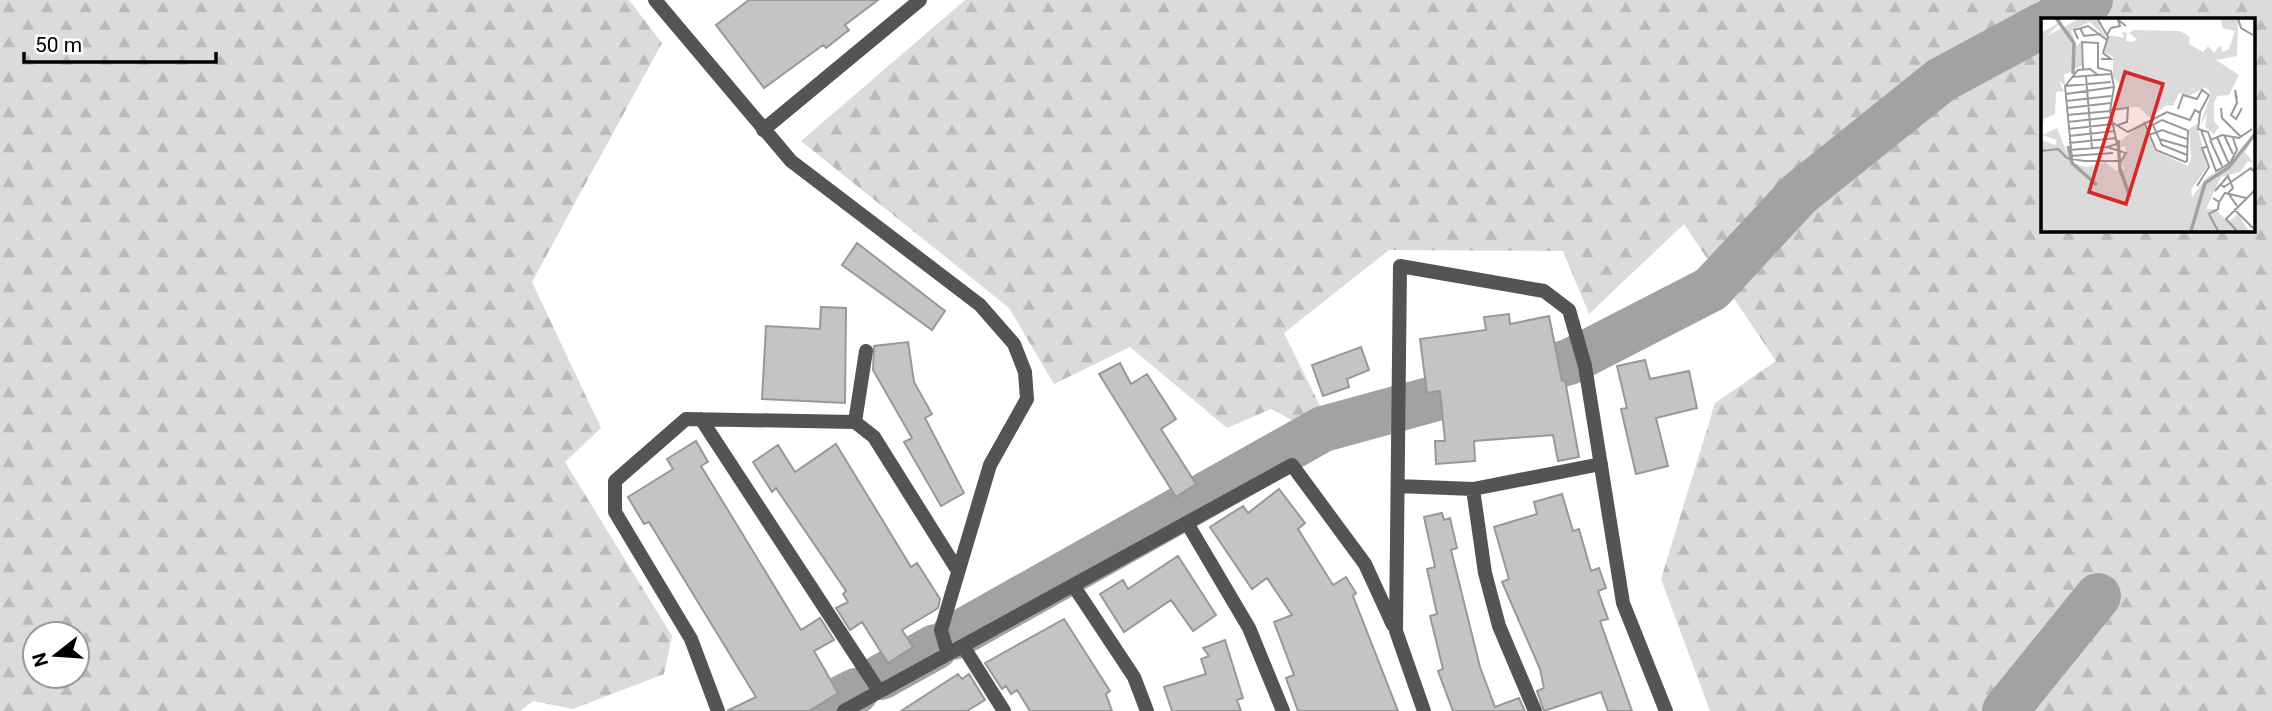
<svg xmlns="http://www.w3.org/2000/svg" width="2272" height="711" viewBox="0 0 2272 711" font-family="Roboto,sans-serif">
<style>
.forest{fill:url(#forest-firs);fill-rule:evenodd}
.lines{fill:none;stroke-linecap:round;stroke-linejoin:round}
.river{stroke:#a2a2a2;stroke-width:46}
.building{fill:#c4c4c4;stroke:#989898;stroke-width:2}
.street{stroke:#545454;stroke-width:14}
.inset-river{fill:none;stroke:#a2a2a2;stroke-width:3.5}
.inset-road{fill:none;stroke:#999;stroke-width:2}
.view{fill:#d62828;fill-opacity:0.15;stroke:#d62828;stroke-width:3.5}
.inset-edge{fill:none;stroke:#000;stroke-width:3.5}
</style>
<defs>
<pattern id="forest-firs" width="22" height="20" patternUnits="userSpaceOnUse" patternTransform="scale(1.75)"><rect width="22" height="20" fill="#dbdbdb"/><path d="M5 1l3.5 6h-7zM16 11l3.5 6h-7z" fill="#bababa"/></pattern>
</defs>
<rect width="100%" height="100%" fill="#fff"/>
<path class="forest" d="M 0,0 L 629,0 L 662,43 L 532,282 L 601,428 L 565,462 L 672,636 L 664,674 L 573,709 L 533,701 L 520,711 L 0,711 ZM 35,634 L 77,634 L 77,676 L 35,676 Z
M 965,0 L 2272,0 L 2272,711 L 1710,711 L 1661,579 L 1715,403 L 1776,361 L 1684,224 L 1589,314 L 1563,251 L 1389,250 L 1284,333 L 1325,416 L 1307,428 L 1271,409 L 1227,428 L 1130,347 L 1054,384 L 1009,308 L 801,141 ZM 2043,19 L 2253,19 L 2253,229 L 2043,229 Z"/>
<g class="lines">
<path class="river" d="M 2054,19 L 2090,0
M 953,637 L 1323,429 L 1569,362 L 1711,289 L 1799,194 L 1941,80 L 2043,25
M 881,677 L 935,647
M 816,711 L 856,691
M 2005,711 L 2098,596"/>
</g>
<path class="building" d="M 749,0 L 878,0 L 845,25 L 849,30 L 826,48 L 823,45 L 764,88 L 716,25 Z
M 857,243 L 945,311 L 932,330 L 842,265 Z
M 821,307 L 846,308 L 845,403 L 762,399 L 766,326 L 820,329 Z
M 1509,314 L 1510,324 L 1549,316 L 1562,381 L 1565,380 L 1579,457 L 1558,461 L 1553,435 L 1474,441 L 1475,461 L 1436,464 L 1435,441 L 1445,441 L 1440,391 L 1427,393 L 1420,339 L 1486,330 L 1484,317 Z
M 908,342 L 914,382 L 932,414 L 925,418 L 964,493 L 941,506 L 904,442 L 912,438 L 873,370 L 874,346 Z
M 1361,347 L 1369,370 L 1347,379 L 1349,387 L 1323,396 L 1312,365 Z
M 1645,360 L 1650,379 L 1689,371 L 1697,408 L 1656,418 L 1668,466 L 1636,474 L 1621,409 L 1627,408 L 1617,366 Z
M 1120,363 L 1131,384 L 1147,374 L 1176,419 L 1161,429 L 1196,484 L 1176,497 L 1099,374 Z
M 696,441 L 708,462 L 701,466 L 801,630 L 820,618 L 834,640 L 814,651 L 838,693 L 809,711 L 727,711 L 756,697 L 649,522 L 644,524 L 628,497 L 673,469 L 667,459 Z
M 836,444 L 911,567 L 917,563 L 940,599 L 938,608 L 902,630 L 913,647 L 888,663 L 862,622 L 850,630 L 836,608 L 848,602 L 843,594 L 846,591 L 776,488 L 772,492 L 753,462 L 778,445 L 795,472 Z
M 1279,489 L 1305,523 L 1298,529 L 1333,585 L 1346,577 L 1356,593 L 1353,596 L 1398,711 L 1298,711 L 1286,678 L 1294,675 L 1274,622 L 1292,615 L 1267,578 L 1252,589 L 1210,527 L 1243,506 L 1248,513 Z
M 1562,494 L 1573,531 L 1579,529 L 1591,571 L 1599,568 L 1606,588 L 1598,591 L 1608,619 L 1600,621 L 1632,711 L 1608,711 L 1601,692 L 1544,711 L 1537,691 L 1544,688 L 1540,669 L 1502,582 L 1509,579 L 1494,527 L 1537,514 L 1534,502 Z
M 1442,513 L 1444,520 L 1450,518 L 1457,548 L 1451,550 L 1480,667 L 1495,707 L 1519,698 L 1525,711 L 1453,711 L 1438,671 L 1443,669 L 1430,616 L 1437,614 L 1427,569 L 1435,567 L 1424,517 Z
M 1178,556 L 1216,615 L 1193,631 L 1171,600 L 1124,632 L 1100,594 L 1123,580 L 1128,589 Z
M 1064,619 L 1110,691 L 1106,694 L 1112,711 L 1030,711 L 1017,690 L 1011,694 L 1006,686 L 1002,689 L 985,663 Z
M 1225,640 L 1243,698 L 1237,700 L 1241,711 L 1172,711 L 1164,687 L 1206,674 L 1201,659 L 1209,656 L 1203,648 Z
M 958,674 L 962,679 L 969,674 L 985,700 L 967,711 L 901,711 Z"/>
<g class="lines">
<path class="street" d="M 655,0 L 791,161 L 980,305 L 1014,344 L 1025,372 L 1027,399 L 990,465 L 941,630 L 948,654
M 763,130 L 920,0
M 701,419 L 879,691
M 855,422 L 866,351
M 1398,486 L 1473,489 L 1601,464
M 1473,489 L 1485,573 L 1499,626 L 1535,711
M 1187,523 L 1249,628 L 1283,711
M 1073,585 L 1134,677 L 1147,711
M 963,646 L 1004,711
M 718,711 L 691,639 L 615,512 L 615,481 L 686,419 L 855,422 L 874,437 L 958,571
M 844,711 L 1292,465 L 1365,564 L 1393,625
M 1424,711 L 1396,631 L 1400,266 L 1544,291 L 1569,310 L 1585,366 L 1623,603 L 1666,711"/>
</g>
<g transform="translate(2041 18)">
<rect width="214" height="214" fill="#fff"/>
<path d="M 55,0 L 65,20 L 49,4 L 30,12 L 35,28 L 40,24 L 41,47 L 23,57 L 24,67 L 18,63 L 23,73 L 15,74 L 14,96 L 3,101 L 0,113 L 0,15 L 22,2 L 6,18 L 36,2 ZM 197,0 L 196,38 L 175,42 L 198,57 L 188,77 L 176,78 L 173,85 L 173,103 L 178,109 L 173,116 L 164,109 L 166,96 L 159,107 L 170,76 L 165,69 L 148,78 L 138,75 L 132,88 L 126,87 L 109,100 L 98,89 L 76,90 L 78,66 L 72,59 L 72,39 L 63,34 L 68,17 L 83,20 L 81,14 L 86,15 L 85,23 L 91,24 L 96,21 L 88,15 L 92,12 L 139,13 L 149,19 L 148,26 L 162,34 L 167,28 L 173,35 L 179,27 L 182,34 L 188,31 L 194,13 L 182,10 L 179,1 ZM 102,106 L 114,133 L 147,148 L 150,140 L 148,111 L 156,106 L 166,149 L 150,172 L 151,179 L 166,159 L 190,146 L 213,118 L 204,134 L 213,146 L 207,143 L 199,154 L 180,159 L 165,191 L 174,191 L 187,204 L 197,196 L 208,213 L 0,213 L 0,122 L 14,127 L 16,122 L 1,117 L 16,110 L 30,145 L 46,149 L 64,144 L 75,153 L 83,151 L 80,144 L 86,135 L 84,128 L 78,129 L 79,123 Z" fill="#dbdbdb"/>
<path class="inset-river" d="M 15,0 L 33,25 L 32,56M 77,122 L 79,151 L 89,179M 27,128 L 31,145 L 56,167M 150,213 L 164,165 L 188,149 L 214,116"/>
<path class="inset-road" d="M 56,0 L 67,19 L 62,35 L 70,41 L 60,41M 197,0 L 200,10 L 212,17M 39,10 L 43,18 L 60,16M 66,17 L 70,10 L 79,8 L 77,2 L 85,8M 37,21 L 33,12 L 47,8 L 66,22M 42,51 L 41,24 L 57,25 L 57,50 L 70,53 L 73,69 L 69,93 L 76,126 L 66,129M 45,58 L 51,131M 31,59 L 70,56M 25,67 L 37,52 L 49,51 L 57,57M 25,76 L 73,69M 214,76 L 214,117M 196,81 L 194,72 L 196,85 L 190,97 L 195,101 L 201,90M 25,83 L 70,78M 26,90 L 70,85M 180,90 L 181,100 L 200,119M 137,91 L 142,77 L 156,81 L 161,72 L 168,77 L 159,94M 69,92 L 87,90 L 86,104 L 77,107M 26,97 L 69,93M 27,104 L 71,99M 103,104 L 115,132 L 144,144 L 146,143 L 147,113 L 146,112 L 121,102 L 112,107 L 121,127 L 146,137M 72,105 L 87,114 L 126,94 L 149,102 L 154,92 L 159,95 L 157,111 L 167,114 L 170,122 L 181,117 L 198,120 L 211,111M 27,111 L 72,106M 160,112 L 175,153 L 189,145 L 196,132 L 192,120M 108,117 L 121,112 L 146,121M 183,117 L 192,136M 28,118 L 74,113M 176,119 L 188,146M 118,121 L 146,129M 169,122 L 181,148M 28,125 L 75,120M 0,133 L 17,131 L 26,140 L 43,143 L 80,143 L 85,135 L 66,129 L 28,132M 29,138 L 72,135M 31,141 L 24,68 L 70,64M 179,166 L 183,169 L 210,150 L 214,155M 156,168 L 168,149 L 161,130 L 165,129M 174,173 L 187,158 L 192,170 L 187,175 L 196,188M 172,180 L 178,184 L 184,175 L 205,180M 193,191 L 212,210M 177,213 L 168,196 L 177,191 L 178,184M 196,213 L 185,201 L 214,172"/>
<path class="view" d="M 84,54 L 122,66 L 85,186 L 48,174 Z"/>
<rect width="214" height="214" class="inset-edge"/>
</g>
<g transform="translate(56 655) rotate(253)"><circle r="33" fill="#ffffff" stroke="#999999" stroke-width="2"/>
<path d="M0-5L12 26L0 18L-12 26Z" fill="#000000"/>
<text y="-10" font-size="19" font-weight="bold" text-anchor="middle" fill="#000000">N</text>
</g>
<path d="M24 52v10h192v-10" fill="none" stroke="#000000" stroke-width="3.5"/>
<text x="35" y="52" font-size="21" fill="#000000" stroke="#ffffff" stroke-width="5" paint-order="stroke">50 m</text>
</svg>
